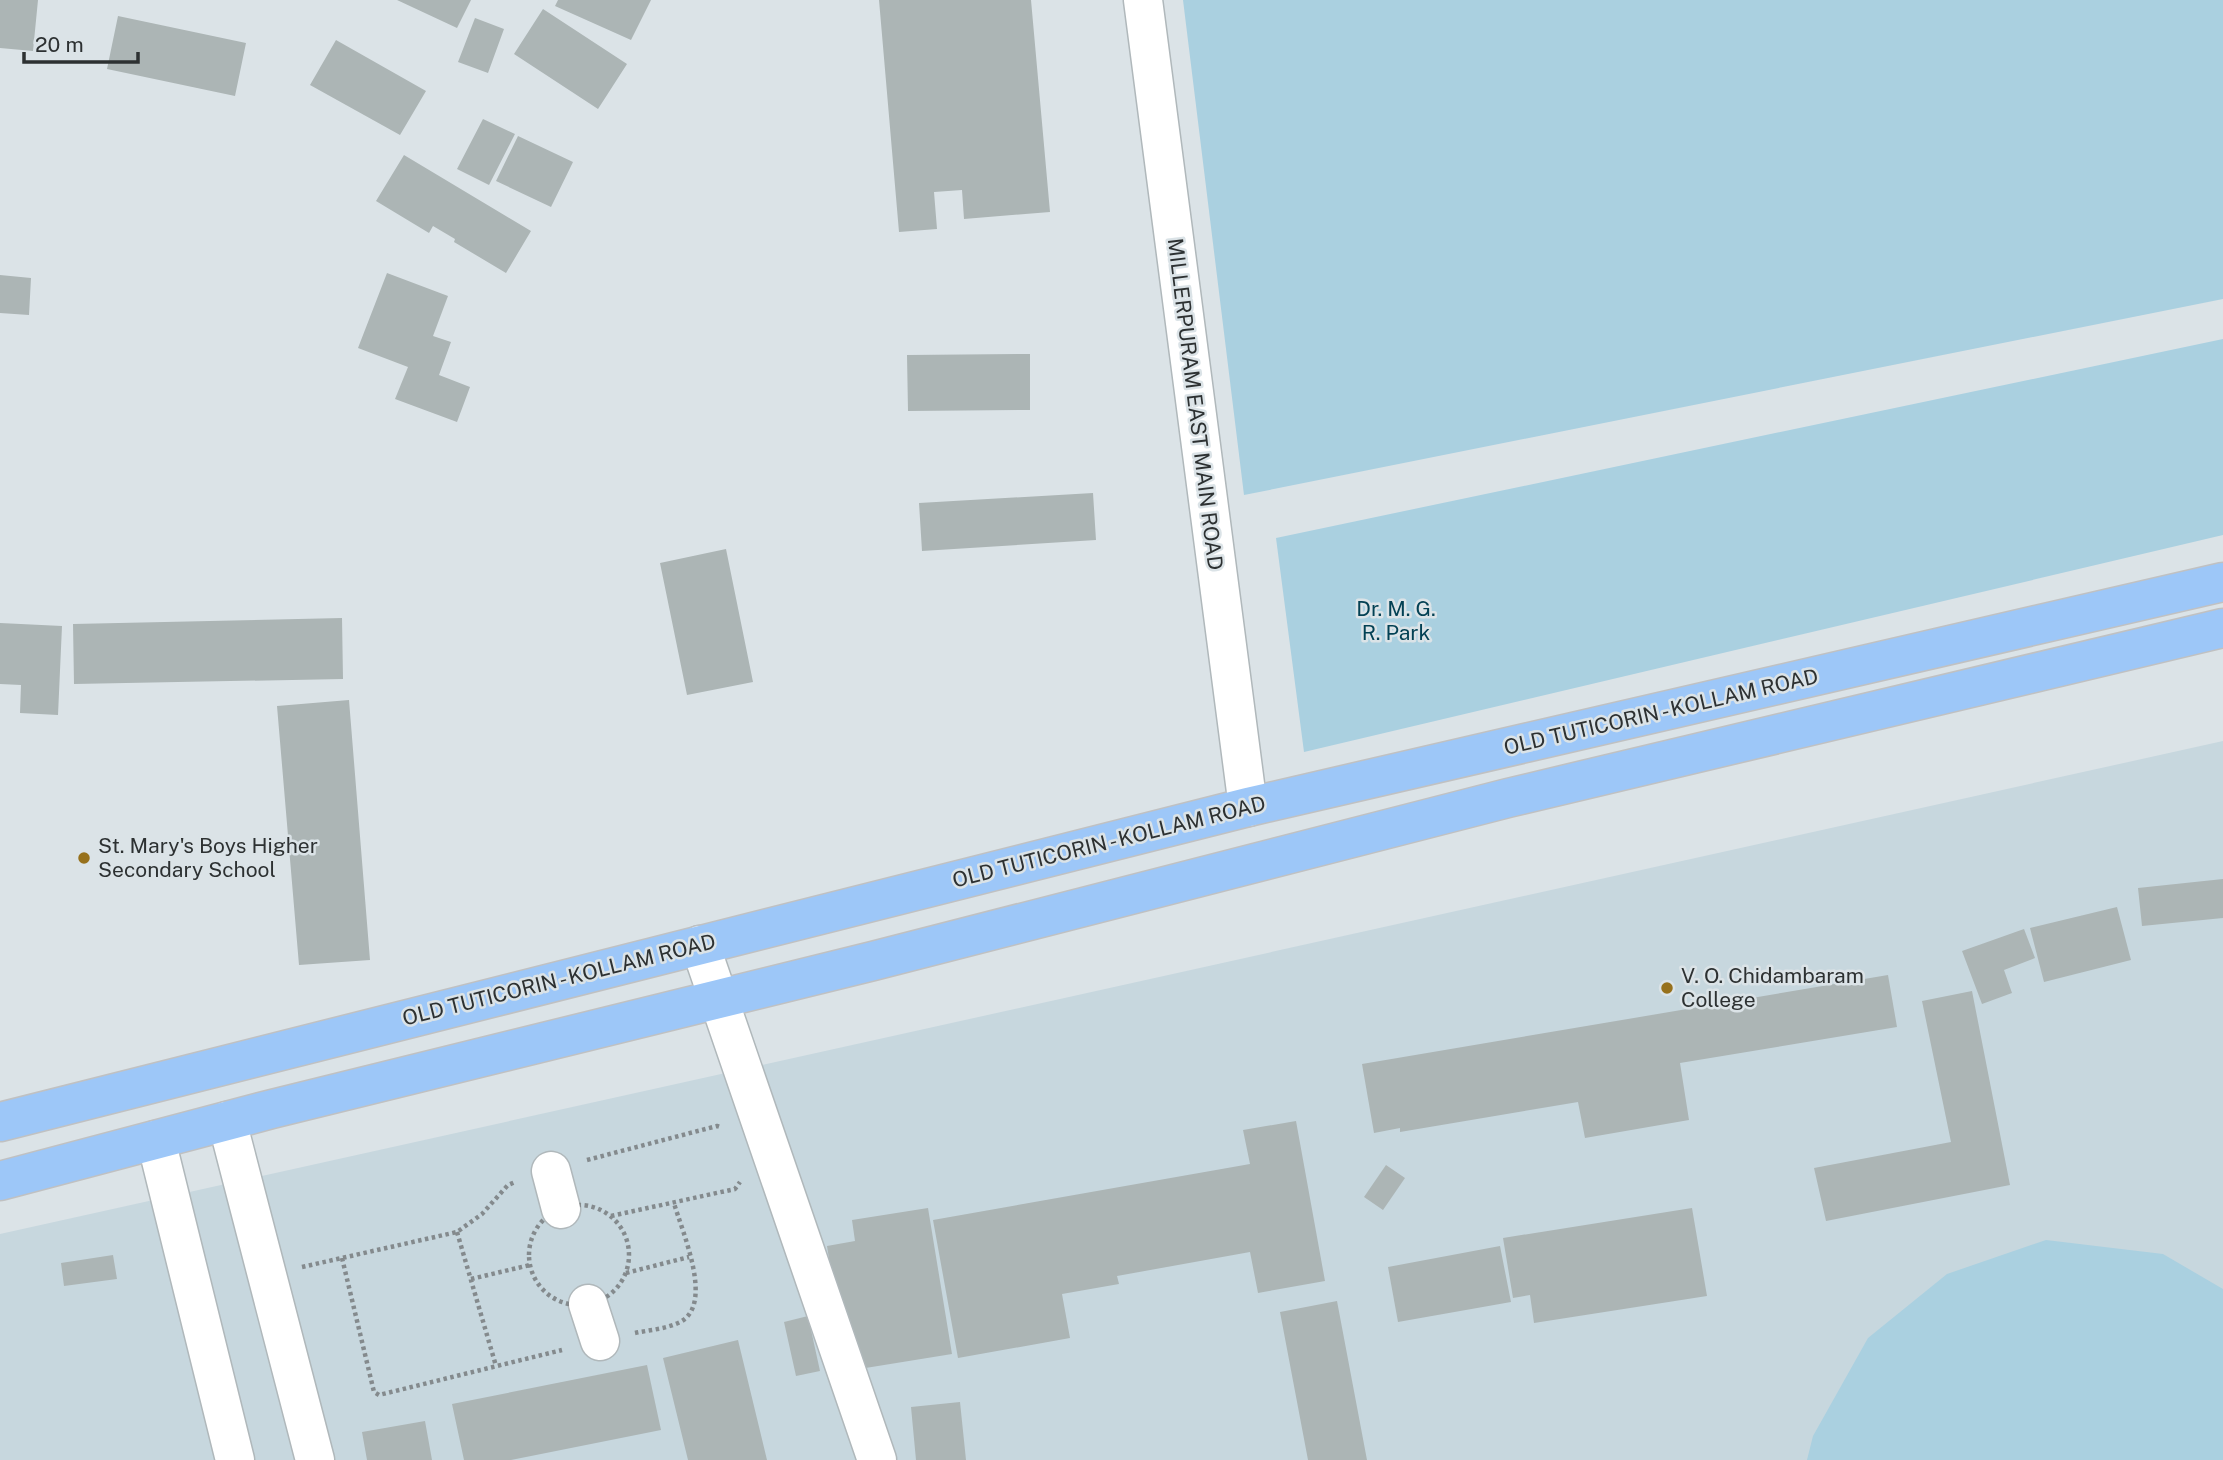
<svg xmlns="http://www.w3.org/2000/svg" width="2223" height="1460" viewBox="0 0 2223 1460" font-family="'Public Sans',sans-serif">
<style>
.built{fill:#c7d7de}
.green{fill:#aad0e0}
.building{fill:#acb5b5}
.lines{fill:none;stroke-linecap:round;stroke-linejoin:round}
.minor-casing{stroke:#b0b8bb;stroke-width:41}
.major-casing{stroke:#c0c1c2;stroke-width:41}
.path{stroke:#848a8d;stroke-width:4.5;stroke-dasharray:3.5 3.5;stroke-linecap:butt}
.minor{stroke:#fff;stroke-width:38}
.major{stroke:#9dc7f8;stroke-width:38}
.poi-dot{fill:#97711c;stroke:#dbe3e7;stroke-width:2.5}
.labels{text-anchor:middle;stroke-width:5;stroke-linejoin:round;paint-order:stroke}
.street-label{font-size:21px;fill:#2d3132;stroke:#dbe3e7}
.park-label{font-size:21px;fill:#034154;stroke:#dbe3e7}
.poi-label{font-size:21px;fill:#2d3132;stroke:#dbe3e7;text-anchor:start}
</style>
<rect width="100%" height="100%" fill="#dbe3e7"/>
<path class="built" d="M 2223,741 L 2223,1460 L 0,1460 L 0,1234 Z"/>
<path class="green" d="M 1183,0 L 2223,0 L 2223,299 L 1244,495 Z
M 2223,339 L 2223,535 L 1304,752 L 1276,538 Z
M 2046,1240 L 2163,1254 L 2223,1289 L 2223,1460 L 1807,1460 L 1813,1436 L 1868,1338 L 1947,1274 Z"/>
<path class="building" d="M 0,0 L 38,0 L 33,51 L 0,48 Z
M 397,0 L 471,0 L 457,28 Z
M 558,0 L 651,0 L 631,40 L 555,6 Z
M 879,0 L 1031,0 L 1050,212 L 964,219 L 962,190 L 934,192 L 937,229 L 899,232 Z
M 543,9 L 627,64 L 598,109 L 514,54 Z
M 118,16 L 246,43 L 235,96 L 107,69 Z
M 475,18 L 504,29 L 488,73 L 458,62 Z
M 336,40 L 426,91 L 400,135 L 310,85 Z
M 483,119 L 515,134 L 489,185 L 457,169 Z
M 518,136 L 573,162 L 551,207 L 496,181 Z
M 404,155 L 531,231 L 506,273 L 454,242 L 455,239 L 433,226 L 429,233 L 376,201 Z
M 387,273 L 448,296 L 433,336 L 451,342 L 439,375 L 470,387 L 457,422 L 395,399 L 408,367 L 358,348 Z
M 0,275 L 31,278 L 29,315 L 0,313 Z
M 1030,354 L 1030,410 L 908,411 L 907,355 Z
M 1093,493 L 1096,540 L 922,551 L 919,503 Z
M 726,549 L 753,682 L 687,695 L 660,563 Z
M 342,618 L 343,679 L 74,684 L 73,624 Z
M 0,623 L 62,626 L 58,715 L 20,713 L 21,685 L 0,684 Z
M 349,700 L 370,960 L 299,965 L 277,706 Z
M 2223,879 L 2223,918 L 2142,926 L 2138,888 Z
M 2117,907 L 2131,960 L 2044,982 L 2030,928 Z
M 2024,929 L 2035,958 L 2004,970 L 2012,993 L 1982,1004 L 1962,951 Z
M 1888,975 L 1897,1027 L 1680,1063 L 1689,1120 L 1585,1138 L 1578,1102 L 1400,1132 L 1400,1128 L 1374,1133 L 1362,1064 Z
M 1972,991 L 2010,1185 L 1826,1221 L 1814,1168 L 1951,1142 L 1922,1001 Z
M 1296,1121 L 1325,1281 L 1258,1293 L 1250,1252 L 1117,1276 L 1119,1284 L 1062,1294 L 1070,1338 L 958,1358 L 933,1220 L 1250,1164 L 1243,1130 Z
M 1386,1165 L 1405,1178 L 1383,1210 L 1364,1197 Z
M 928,1208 L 952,1354 L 847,1371 L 827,1246 L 855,1241 L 852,1220 Z
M 1692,1208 L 1707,1296 L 1534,1323 L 1530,1295 L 1513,1298 L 1503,1238 Z
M 1500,1246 L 1511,1302 L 1398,1322 L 1388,1267 Z
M 113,1255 L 117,1279 L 64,1286 L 61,1263 Z
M 1337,1301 L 1367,1460 L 1308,1460 L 1280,1312 Z
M 808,1316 L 820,1371 L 796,1376 L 784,1322 Z
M 738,1340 L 767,1460 L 688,1460 L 663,1358 Z
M 647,1365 L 661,1430 L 511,1460 L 464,1460 L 452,1404 Z
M 960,1402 L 966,1460 L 916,1460 L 911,1407 Z
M 425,1421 L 432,1460 L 367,1460 L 362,1432 Z"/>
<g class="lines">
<g class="minor-casing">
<path id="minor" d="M 1143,0 L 1248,807
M 700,945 L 877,1460
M 227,1121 L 315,1460
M 156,1140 L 235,1460
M 551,1171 L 561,1209
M 588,1304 L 600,1341"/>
</g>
<g class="major-casing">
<path id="major" d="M 0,1122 L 1248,807 L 2223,582
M 0,1181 L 272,1109 L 873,961 L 1508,798 L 2223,628"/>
</g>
<path class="path" d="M 587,1160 L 717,1126 L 720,1127
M529 1255a50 50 0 1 1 100 0a50 50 0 1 1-100 0Z
M 611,1216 L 735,1189 L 740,1182
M 457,1232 L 496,1366
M 342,1258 L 374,1392 L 379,1395 L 562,1350
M 302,1267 L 457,1232 L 482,1214 L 508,1185 L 515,1182
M 626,1273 L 689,1257
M 471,1279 L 530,1265
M 635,1333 C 649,1330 665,1329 678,1323 C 716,1307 682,1232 674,1203"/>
<use href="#minor" class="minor"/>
<use href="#major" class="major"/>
</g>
<g class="poi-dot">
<circle cx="84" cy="858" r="7"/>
<circle cx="1667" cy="988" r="7"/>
</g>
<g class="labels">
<g class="street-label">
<text transform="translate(1195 404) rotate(83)" y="7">MILLERPURAM EAST MAIN ROAD</text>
<text transform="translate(1661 712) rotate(-13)" y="7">OLD TUTICORIN - KOLLAM ROAD</text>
<text transform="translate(1109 842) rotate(-14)" y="7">OLD TUTICORIN - KOLLAM ROAD</text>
<text transform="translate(559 980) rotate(-14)" y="7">OLD TUTICORIN - KOLLAM ROAD</text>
</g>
<g class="park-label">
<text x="1396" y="616">Dr. M. G.<tspan x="1396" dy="24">R. Park</tspan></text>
</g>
<g class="poi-label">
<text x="98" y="853">St. Mary's Boys Higher<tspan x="98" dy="24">Secondary School</tspan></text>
<text x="1681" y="983">V. O. Chidambaram<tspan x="1681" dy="24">College</tspan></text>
</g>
</g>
<path d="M24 52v10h114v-10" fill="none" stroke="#2d3132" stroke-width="3.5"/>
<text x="35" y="52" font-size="21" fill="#2d3132" stroke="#dbe3e7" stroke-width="5" paint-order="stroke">20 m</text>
</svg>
